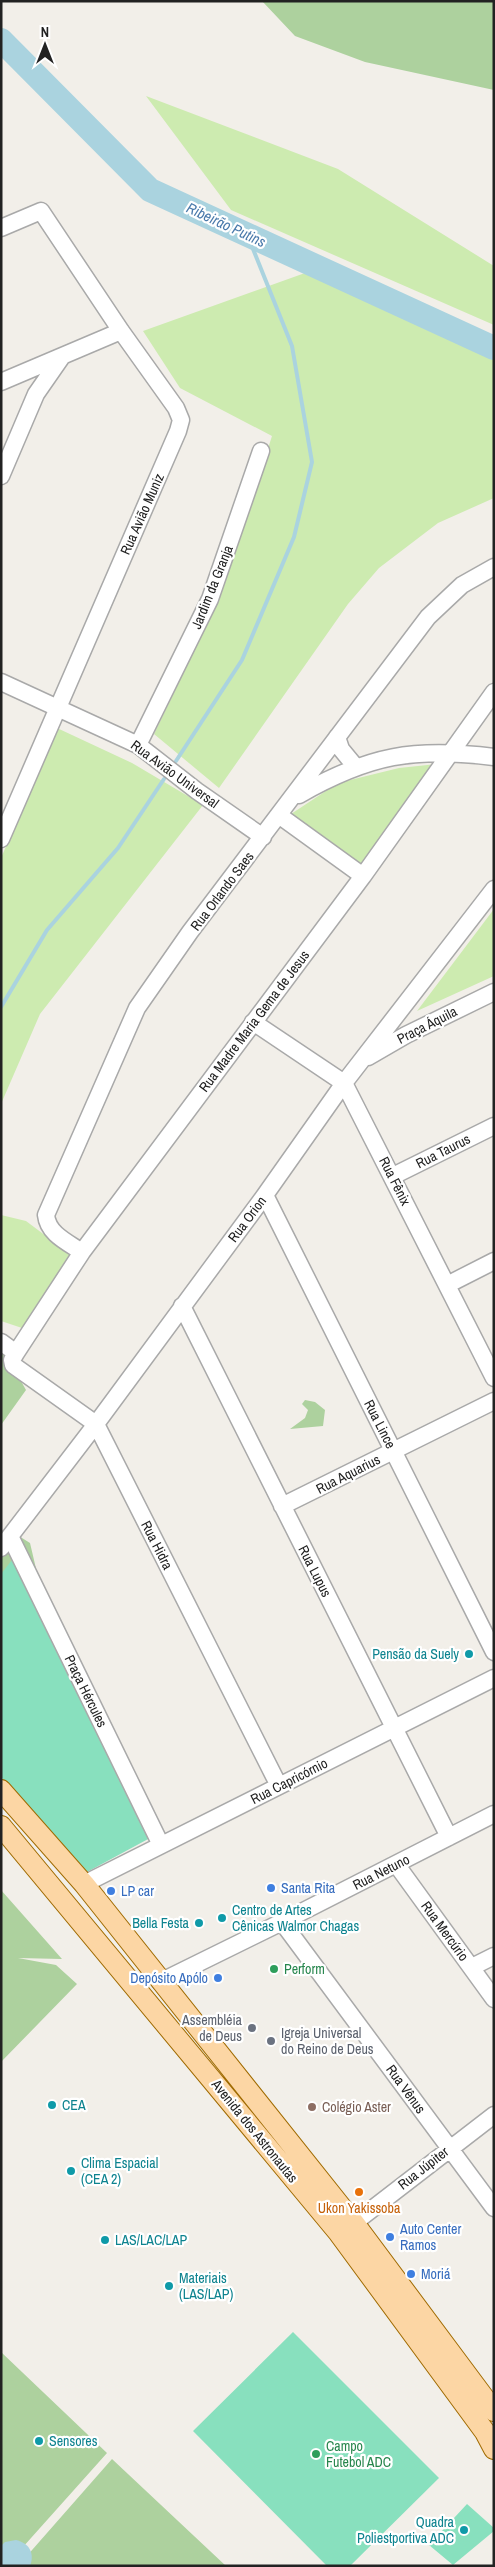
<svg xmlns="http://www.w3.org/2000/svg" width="495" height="2567" viewBox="0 0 495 2567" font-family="'Archivo Narrow',sans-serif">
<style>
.grass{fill:#cdebb0}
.forest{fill:#add19e}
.pitch{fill:#88e0be}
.water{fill:#aad3df}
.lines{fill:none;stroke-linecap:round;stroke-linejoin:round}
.stream{stroke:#aad3df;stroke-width:4}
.river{stroke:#aad3df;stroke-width:24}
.minor-casing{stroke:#a9a9a9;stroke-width:19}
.major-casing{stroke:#a06b00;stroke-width:22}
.minor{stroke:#fff;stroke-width:16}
.major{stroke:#fcd6a4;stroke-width:20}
.culture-dot{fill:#0f9aa8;stroke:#fff;stroke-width:2}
.shop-dot{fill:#3f7fe0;stroke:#fff;stroke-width:2}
.leisure-dot{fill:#2e9e5b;stroke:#fff;stroke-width:2}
.worship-dot{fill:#6b7280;stroke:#fff;stroke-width:2}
.education-dot{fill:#8d6e63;stroke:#fff;stroke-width:2}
.food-dot{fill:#e8710a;stroke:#fff;stroke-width:2}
.labels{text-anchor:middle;stroke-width:4.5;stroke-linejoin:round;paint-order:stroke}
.street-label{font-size:14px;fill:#222;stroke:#fff}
.culture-label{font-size:14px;fill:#0d838f;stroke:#fff;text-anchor:start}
.shop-label{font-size:14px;fill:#366cbe;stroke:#fff;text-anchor:start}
.leisure-label{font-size:14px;fill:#27864d;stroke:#fff;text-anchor:start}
.worship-label{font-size:14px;fill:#5b616d;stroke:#fff;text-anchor:end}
.education-label{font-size:14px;fill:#785e54;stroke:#fff;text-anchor:start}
.food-label{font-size:14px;fill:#c56008;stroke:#fff}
.water-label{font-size:15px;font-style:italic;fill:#4a7aab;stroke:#fff}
</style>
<rect width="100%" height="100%" fill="#f2efe9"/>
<path class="grass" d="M 146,96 L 338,169 L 494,266 L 494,325 L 231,210 Z
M 305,273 L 494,359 L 494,498 L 438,523 L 379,568 L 348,604 L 219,788 L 154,734 L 221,595 L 272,436 L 180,388 L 143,331 Z
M 57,728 L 132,763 L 203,805 L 40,1014 L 1,1104 L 1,858 Z
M 437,764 L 361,865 L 291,814 L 338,783 L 399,768 Z
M 494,909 L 494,976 L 417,1011 Z
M 1,1215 L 26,1221 L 74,1257 L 25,1329 L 1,1321 Z"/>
<path class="forest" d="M 262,1 L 494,1 L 494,90 L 365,62 L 295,36 Z
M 1,1346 L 26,1390 L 1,1425 Z
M 305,1400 L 315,1402 L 325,1410 L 323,1426 L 290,1429 L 305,1418 L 308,1410 L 302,1404 Z
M 14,1533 L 30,1543 L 38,1577 L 15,1597 L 1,1618 L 1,1539 Z
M 1,1890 L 62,1959 L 18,1958 L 56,1965 L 77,1984 L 1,2062 Z
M 1,2352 L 107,2453 L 6,2566 L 1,2566 Z
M 112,2459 L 226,2566 L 18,2566 Z"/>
<path class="pitch" d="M 12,1560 L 150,1838 L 87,1872 L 1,1777 L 1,1574 Z
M 293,2332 L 439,2478 L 350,2566 L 327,2566 L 193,2431 Z
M 467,2504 L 494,2528 L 494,2531 L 453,2565 L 429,2545 Z"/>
<path class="water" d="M 16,2540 C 29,2543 35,2553 30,2566 L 1,2566 L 1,2546 L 5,2542 Z"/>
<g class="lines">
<path class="stream" d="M 176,761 L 242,660 L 294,537 L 312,462 L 292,346 L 247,234
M 1,1007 L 47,930 L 118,848 L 164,779"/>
<path class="river" d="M 1,40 L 150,190 L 494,348"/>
<g class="minor-casing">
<path id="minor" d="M 1,228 L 41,211 L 121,331 L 176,408 L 181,420 L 178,431 L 1,839
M 1,382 L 121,331
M 1,476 L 36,394 L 61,358
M 1,682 L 138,745 L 197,791 L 263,837
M 337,737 L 341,749 L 355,766
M 138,745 L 210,599 L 261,451
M 299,795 C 369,755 414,747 494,757
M 280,816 L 363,876
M 253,1022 L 344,1083 L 494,1378
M 368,1057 L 406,1035 L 494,992
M 393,1176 L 494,1126
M 265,1195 L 494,1652
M 82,1252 C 67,1242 48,1234 46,1215 L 137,1008 L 190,932 L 428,617 L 462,585 L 494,567
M 447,1285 L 494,1261
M 182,1306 L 449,1837
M 1,1342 L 16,1353 L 12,1360 L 13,1365 L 96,1424 L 279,1786
M 16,1353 L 82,1252 L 363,876 L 494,692
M 282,1506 L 494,1401
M 10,1536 L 161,1845
M 1,1548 L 96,1424 L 265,1195 L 344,1083 L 494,889
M 396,1864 L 494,1999
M 84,1884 L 494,1678
M 282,1922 L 494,2208
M 472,1967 L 494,1956
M 160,1982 L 282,1922 L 494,1814
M 354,2223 L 494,2115"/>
</g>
<g class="major-casing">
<path id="major" d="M 1,1790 L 84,1884 L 354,2223 L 494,2411
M 1,1826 L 338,2232 L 485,2432 L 494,2449"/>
</g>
<use href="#minor" class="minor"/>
<use href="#major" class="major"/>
</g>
<g class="culture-dot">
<circle cx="469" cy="1654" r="5"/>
<circle cx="222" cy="1918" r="5"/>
<circle cx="199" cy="1923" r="5"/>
<circle cx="52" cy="2105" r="5"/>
<circle cx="71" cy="2171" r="5"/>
<circle cx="105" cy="2240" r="5"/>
<circle cx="169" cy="2286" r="5"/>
<circle cx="39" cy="2441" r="5"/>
<circle cx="464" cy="2530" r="5"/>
</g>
<g class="shop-dot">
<circle cx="271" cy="1888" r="5"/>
<circle cx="111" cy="1891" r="5"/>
<circle cx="218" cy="1978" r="5"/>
<circle cx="390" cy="2237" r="5"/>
<circle cx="411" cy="2274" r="5"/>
</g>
<g class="leisure-dot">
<circle cx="274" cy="1969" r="5"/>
<circle cx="316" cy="2454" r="5"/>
</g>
<g class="worship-dot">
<circle cx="252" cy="2028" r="5"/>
<circle cx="271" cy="2041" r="5"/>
</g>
<circle class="education-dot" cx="312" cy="2107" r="5"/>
<circle class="food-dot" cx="359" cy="2192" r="5"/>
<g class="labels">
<g class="street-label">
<text transform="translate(142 514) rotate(-66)" y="5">Rua Avião Muniz</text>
<text transform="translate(212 587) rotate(-68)" y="5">Jardim da Granja</text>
<text transform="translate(175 774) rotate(36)" y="5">Rua Avião Universal</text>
<text transform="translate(222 891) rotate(-53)" y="5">Rua Orlando Saes</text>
<text transform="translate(254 1021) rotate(-53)" y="5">Rua Madre Maria Gema de Jesus</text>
<text transform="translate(427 1025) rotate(-27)" y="5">Praça Áquila</text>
<text transform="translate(443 1151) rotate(-27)" y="5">Rua Taurus</text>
<text transform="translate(395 1181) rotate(63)" y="5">Rua Fênix</text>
<text transform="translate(247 1219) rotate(-53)" y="5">Rua Orion</text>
<text transform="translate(380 1424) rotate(63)" y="5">Rua Lince</text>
<text transform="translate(348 1474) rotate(-27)" y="5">Rua Aquarius</text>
<text transform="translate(157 1545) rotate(63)" y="5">Rua Hidra</text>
<text transform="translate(315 1571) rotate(63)" y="5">Rua Lupus</text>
<text transform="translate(86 1691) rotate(64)" y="5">Praça Hércules</text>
<text transform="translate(289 1781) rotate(-27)" y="5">Rua Capricórnio</text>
<text transform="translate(381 1872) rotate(-27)" y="5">Rua Netuno</text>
<text transform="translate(445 1931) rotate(54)" y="5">Rua Mercúrio</text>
<text transform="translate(406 2089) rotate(54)" y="5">Rua Vênus</text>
<text transform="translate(255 2131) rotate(51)" y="5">Avenida dos Astronautas</text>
<text transform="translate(423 2168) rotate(-38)" y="5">Rua Júpiter</text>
</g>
<g class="culture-label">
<text x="459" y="1659" text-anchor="end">Pensão da Suely</text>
<text x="232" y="1915">Centro de Artes<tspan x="232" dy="16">Cênicas Walmor Chagas</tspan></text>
<text x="189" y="1928" text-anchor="end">Bella Festa</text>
<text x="62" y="2110">CEA</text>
<text x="81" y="2168">Clima Espacial<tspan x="81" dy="16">(CEA 2)</tspan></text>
<text x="115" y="2245">LAS/LAC/LAP</text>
<text x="179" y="2283">Materiais<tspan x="179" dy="16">(LAS/LAP)</tspan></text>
<text x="49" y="2446">Sensores</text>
<text x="454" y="2527" text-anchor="end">Quadra<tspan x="454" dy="16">Poliestportiva ADC</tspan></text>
</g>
<g class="shop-label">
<text x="281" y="1893">Santa Rita</text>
<text x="121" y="1896">LP car</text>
<text x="208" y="1983" text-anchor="end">Depósito Apólo</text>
<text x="400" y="2234">Auto Center<tspan x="400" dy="16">Ramos</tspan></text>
<text x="421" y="2279">Moriá</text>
</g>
<g class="leisure-label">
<text x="284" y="1974">Perform</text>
<text x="326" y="2451">Campo<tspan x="326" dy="16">Futebol ADC</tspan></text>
</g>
<g class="worship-label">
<text x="242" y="2025">Assembléia<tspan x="242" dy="16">de Deus</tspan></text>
<text x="281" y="2038" text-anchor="start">Igreja Universal<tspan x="281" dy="16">do Reino de Deus</tspan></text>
</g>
<g class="education-label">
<text x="322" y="2112">Colégio Aster</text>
</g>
<g class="food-label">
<text x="359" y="2213">Ukon Yakissoba</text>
</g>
<g class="water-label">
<text transform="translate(226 225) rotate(25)" y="5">Ribeirão Putins</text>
</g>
</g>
<rect width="495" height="2567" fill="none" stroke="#222222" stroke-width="5"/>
<g transform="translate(45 45)" stroke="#ffffff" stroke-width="4" paint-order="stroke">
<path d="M0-4L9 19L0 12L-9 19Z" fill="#222222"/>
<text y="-8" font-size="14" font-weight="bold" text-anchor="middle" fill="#222222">N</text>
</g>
</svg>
